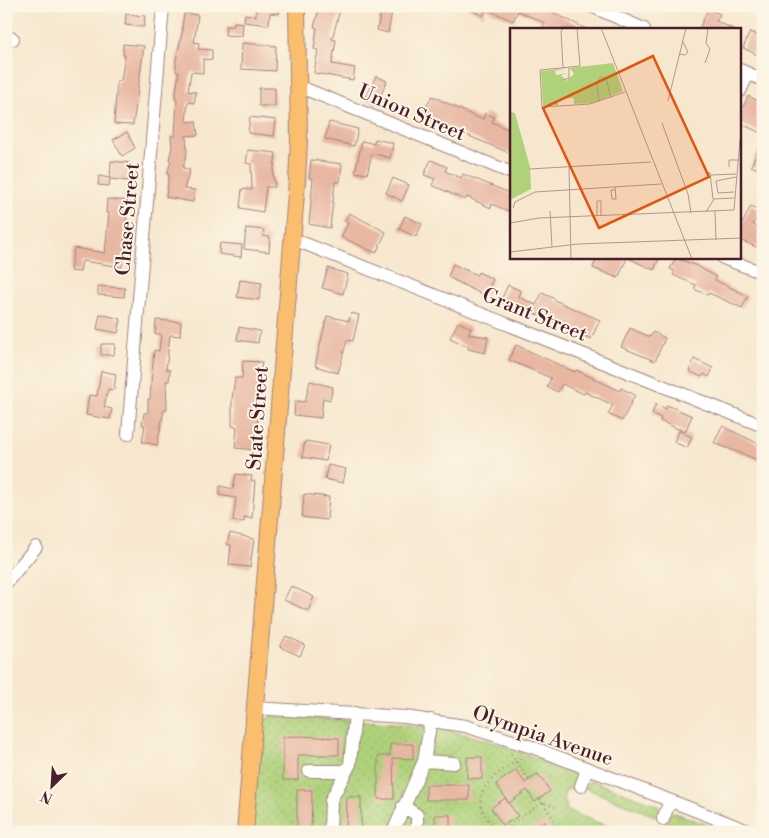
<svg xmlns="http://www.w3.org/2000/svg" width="769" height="838" viewBox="0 0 769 838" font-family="'Libre Bodoni',serif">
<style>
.grass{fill:url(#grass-dots);stroke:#7c7852}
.building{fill:#e8b7a2}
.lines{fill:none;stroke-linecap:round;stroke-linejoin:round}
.minor-casing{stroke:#a0837c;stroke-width:14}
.major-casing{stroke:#a0837c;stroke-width:18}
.path{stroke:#a0837c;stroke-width:2;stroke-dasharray:1 4;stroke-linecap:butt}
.minor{stroke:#fff;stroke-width:12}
.major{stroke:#fbbe6e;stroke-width:16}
.labels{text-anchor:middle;stroke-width:4;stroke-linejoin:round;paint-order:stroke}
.street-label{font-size:20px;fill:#4a1f2b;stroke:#fcf5e5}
.inset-road{fill:none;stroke:#b2978d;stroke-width:1}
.view{fill:#e0560e;fill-opacity:0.15;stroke:#e0560e;stroke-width:2.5}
.inset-edge{fill:none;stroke:#4a1f2b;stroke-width:2.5}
</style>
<defs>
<pattern id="grass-dots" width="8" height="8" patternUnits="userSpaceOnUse" patternTransform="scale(1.25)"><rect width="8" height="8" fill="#aed17a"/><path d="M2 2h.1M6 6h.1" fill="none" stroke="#97b36a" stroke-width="1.8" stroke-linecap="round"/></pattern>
</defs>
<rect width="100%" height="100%" fill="#fcf5e5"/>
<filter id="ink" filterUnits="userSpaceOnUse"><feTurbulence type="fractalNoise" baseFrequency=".02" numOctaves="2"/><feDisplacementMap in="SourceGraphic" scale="10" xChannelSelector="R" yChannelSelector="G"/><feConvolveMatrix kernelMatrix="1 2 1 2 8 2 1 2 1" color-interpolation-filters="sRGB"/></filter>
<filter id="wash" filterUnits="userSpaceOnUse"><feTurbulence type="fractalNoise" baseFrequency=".0096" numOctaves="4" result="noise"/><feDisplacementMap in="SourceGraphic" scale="20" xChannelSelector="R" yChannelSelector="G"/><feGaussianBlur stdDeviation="1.12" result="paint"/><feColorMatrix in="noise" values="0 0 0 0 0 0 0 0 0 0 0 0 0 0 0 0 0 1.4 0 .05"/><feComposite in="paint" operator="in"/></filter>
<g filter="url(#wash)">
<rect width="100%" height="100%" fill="#f7e7ce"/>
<path class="grass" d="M 271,716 C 336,720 404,720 468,735 C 505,744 540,760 575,774 L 578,778 L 573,789 L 566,790 L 563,800 L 567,805 L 566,810 L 622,832 L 252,832 L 260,727 L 264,721 Z
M 589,781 L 593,781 L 657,805 L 660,809 L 659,815 L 657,817 L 585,788 Z
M 672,812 L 727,832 L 669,832 L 667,821 Z"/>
<g id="blocks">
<path class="building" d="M 256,6 L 280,6 L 279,14 L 270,13 L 269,25 L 244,22 L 245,14 L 256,16 Z
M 320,6 L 341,6 L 332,39 L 336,40 L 332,64 L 355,68 L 353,80 L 314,73 L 318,50 L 314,49 L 317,28 L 314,27 Z
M 382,6 L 393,6 L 388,33 L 377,30 Z
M 464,6 L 541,6 L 586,29 L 542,29 L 545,23 L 518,11 L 513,21 L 486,9 L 483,16 Z
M 708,9 L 720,14 L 716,21 L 733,29 L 699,29 Z
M 184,13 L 198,15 L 194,42 L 199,43 L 198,49 L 212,50 L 212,60 L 203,59 L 203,73 L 191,72 L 188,91 L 196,92 L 194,103 L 188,102 L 186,122 L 196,121 L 198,135 L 186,136 L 187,152 L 183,168 L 190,170 L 184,189 L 195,190 L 193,202 L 166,197 L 169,175 L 167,174 L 171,161 L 169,160 L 172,147 L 171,136 L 175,136 L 177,100 L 175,99 L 179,72 L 176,72 L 176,60 L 183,29 L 182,29 Z
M 126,14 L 145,16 L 144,27 L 125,25 Z
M 234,22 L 243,23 L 242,36 L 225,35 L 226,26 L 234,26 Z
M 750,32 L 763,38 L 763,44 L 758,55 L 743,48 Z
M 242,43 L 276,46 L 275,71 L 241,69 Z
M 123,44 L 144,46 L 133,125 L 114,124 L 117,81 L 121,81 L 125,55 L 123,55 Z
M 376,76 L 387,81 L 377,104 L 365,99 Z
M 259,88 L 275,88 L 275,106 L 259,106 Z
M 432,96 L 476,117 L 483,119 L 485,113 L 494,117 L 492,122 L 512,131 L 512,154 L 421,116 Z
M 748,96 L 763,103 L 763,134 L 740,123 L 740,114 Z
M 250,117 L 276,120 L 274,136 L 248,133 Z
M 329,122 L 358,129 L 354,146 L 325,139 Z
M 127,132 L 135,148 L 122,156 L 113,140 Z
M 763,138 L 763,171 L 751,166 Z
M 375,139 L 393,143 L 390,158 L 372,153 L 367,174 L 355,172 L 362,141 L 374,144 Z
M 248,150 L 276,153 L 273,175 L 275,187 L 266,187 L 263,212 L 240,208 L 242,189 L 252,190 L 251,164 L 246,163 Z
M 311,160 L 342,164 L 340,182 L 335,182 L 330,228 L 309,224 L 313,179 L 309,178 Z
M 431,160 L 447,167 L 445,171 L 461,178 L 463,174 L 512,194 L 512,213 L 492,204 L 491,208 L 467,197 L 465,200 L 432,185 L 435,179 L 424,175 Z
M 111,161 L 131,163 L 129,181 L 110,179 L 109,186 L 98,185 L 99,176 L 110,178 Z
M 393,178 L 409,185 L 402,201 L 386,193 Z
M 107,199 L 128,201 L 122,267 L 82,261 L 80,272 L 70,271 L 74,248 L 105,253 L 109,213 L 106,213 Z
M 751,206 L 760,210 L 753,225 L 763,229 L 763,250 L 740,240 L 740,223 L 742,224 Z
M 349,213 L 386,232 L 376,253 L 341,237 L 348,223 L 345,221 Z
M 405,216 L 422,224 L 416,237 L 399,229 Z
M 246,228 L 264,230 L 263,236 L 270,237 L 269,252 L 244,249 Z
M 220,243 L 242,245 L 241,257 L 219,254 Z
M 597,258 L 627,258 L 618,278 L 593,268 Z
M 628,258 L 659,258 L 654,270 Z
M 676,258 L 697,266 L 716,277 L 715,280 L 748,296 L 742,308 L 709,293 L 708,295 L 694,289 L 696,285 L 673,275 L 675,271 L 670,269 Z
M 453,264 L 477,275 L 478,272 L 493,279 L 485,296 L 448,277 Z
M 328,268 L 348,274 L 343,294 L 322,288 Z
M 240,280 L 262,283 L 259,300 L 237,297 Z
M 508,285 L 521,291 L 519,297 L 536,305 L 542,293 L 555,299 L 554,300 L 600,320 L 591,339 L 520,307 L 519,310 L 500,302 Z
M 98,286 L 125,288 L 124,297 L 98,295 Z
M 351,313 L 359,315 L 353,341 L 347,340 L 338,373 L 315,366 L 327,316 L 349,321 Z
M 100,314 L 121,319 L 118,333 L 97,329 Z
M 156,320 L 181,322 L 180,336 L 170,335 L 166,369 L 170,370 L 169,381 L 166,381 L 167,410 L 164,410 L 157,445 L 142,442 L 145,425 L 142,425 L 144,413 L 148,413 L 148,399 L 150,399 L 154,350 L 159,351 L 161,334 L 155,334 Z
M 458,322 L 471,328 L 468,334 L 488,337 L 485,353 L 468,349 L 469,347 L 450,338 Z
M 239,327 L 260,331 L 258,343 L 237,340 Z
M 630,328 L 650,337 L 653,332 L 665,338 L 655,361 L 621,347 Z
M 101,344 L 115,344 L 114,355 L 101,355 Z
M 516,345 L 575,372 L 576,370 L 620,391 L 621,388 L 635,395 L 622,421 L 608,414 L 613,405 L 585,392 L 584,394 L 562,384 L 558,392 L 547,387 L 551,378 L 509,360 Z
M 694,359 L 713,368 L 709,377 L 704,374 L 702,377 L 689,371 Z
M 243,361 L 262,362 L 253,415 L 258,415 L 257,450 L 235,448 L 237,427 L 232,426 L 232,399 L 235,378 L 242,378 Z
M 101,371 L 116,374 L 114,390 L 108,389 L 104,407 L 112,409 L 110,419 L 86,415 L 89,395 L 97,396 Z
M 310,381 L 333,387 L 330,400 L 323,398 L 321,418 L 294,415 L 295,401 L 305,402 Z
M 656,404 L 666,409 L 667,405 L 692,416 L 685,432 L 660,421 L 661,418 L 652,413 Z
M 722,426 L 763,446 L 763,462 L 714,443 Z
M 679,431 L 692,437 L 687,448 L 674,442 Z
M 305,441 L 329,445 L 326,461 L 302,457 Z
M 328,465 L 346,469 L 343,483 L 325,479 Z
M 236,474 L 252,476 L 251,480 L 255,481 L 252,518 L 244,517 L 244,522 L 233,521 L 236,498 L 219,495 L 220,486 L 233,489 Z
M 304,494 L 329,497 L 327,520 L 302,517 Z
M 230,533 L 254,539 L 250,567 L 229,565 L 231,545 L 227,544 Z
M 291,586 L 314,597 L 308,611 L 284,600 Z
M 286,636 L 305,645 L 300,656 L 280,647 Z
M 298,736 L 339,738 L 339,755 L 298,755 L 298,780 L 283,780 L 283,737 Z
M 390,744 L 413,744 L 413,759 L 393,758 L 394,799 L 378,799 L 378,756 L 390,756 Z
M 467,757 L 482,757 L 482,779 L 467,778 Z
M 516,770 L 525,783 L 538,774 L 550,791 L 535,802 L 527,790 L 509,803 L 496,784 Z
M 426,785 L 469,785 L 469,800 L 426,800 Z
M 297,790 L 312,790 L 311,832 L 297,832 Z
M 347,797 L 361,797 L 361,832 L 346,832 Z
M 505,798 L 518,816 L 503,826 L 491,808 Z
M 435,815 L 450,815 L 450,832 L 435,832 Z
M 544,821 L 552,832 L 528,832 Z"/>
</g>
</g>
<g filter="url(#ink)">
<use href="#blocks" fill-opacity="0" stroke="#a0837c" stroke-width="1"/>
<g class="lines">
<g class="minor-casing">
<path id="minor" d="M 591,6 L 644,29
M 6,36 L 13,39
M 740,70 L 763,80
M 298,86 L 512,173
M 740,91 L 748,74
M 293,239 L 763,426
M 723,258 L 763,273
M 128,434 L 163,6
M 6,583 L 36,547
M 254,708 L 405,717 L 465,726 L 532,747 L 751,832
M 424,761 L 454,763
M 309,771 L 346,771
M 581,786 L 587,769
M 403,806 L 417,815 L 417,832
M 663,819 L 670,801
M 330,832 L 331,800 L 350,764 L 355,713
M 393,832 L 424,761 L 431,720"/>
</g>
<g class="major-casing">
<path id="major" d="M 245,832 L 297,181 L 299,140 L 297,6"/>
</g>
<path class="path" d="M 511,754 L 529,780
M 540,799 L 562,832
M 508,822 L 515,832
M 549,828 L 555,823
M 710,831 L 710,832
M 497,832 C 492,824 482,814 481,805 C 477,783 507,767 522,758
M 500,832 L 542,802 L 555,807"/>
<use href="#minor" class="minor"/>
<use href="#major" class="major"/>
</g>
</g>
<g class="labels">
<g class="street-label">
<text transform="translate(412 112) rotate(23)" y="7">Union Street</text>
<text transform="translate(127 219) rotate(-85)" y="7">Chase Street</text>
<text transform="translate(535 314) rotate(22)" y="7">Grant Street</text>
<text transform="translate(257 418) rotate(-86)" y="7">State Street</text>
<text transform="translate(543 735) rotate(19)" y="7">Olympia Avenue</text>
</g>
</g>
<g transform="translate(510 28)">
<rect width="231" height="231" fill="#f7e7ce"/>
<path d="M 103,35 L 113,63 L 83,75 L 64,76 L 64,70 L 49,71 L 48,77 L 33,78 L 31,43 L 57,40 L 45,43 L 46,47 L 58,45 L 51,47 L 56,53 L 64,46 L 60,40 Z" fill="#aed17a"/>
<path d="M 0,84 L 5,85 L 20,139 L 21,161 L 0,172 Z" fill="#aed17a"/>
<path class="inset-road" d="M 67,0 L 70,38 L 30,42 L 32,79 L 80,76 L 115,64M 91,0 L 182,231M 169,26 L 175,27 L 178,24 L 173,14M 195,35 L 200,21 L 196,15 L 198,0M 53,40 L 51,3 L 54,0M 53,52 L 59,50 L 59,39M 158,73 L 176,0M 89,74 L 87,55 L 90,49 L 96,50 L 101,70M 152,95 L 178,166 L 181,185M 59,139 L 61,231M 219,139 L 219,132 L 228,132M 19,141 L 141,134M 195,144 L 200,145 L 203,171M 201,147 L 226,146M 105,162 L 101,162 L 102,171 L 106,171 L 105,159M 224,164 L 208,165 L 206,153 L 226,149M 3,180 L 5,174 L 25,164 L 151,156M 40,183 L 42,219M 205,183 L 206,212M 196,184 L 204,171 L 224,170M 87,188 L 87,173 L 91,173 L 91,188M 0,195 L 29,190 L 224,182 L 230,112M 0,224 L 68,216 L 232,210"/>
<path class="view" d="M 143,28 L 199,149 L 89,200 L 33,80 Z"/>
<rect width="231" height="231" class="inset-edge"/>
</g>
<rect width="769" height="838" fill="none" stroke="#fcf5e5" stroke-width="25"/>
<g transform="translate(52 786) rotate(205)" stroke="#fcf5e5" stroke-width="4" paint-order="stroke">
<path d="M0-4L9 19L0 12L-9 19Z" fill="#4a1f2b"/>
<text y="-8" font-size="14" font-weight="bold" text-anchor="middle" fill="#4a1f2b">N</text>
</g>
</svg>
